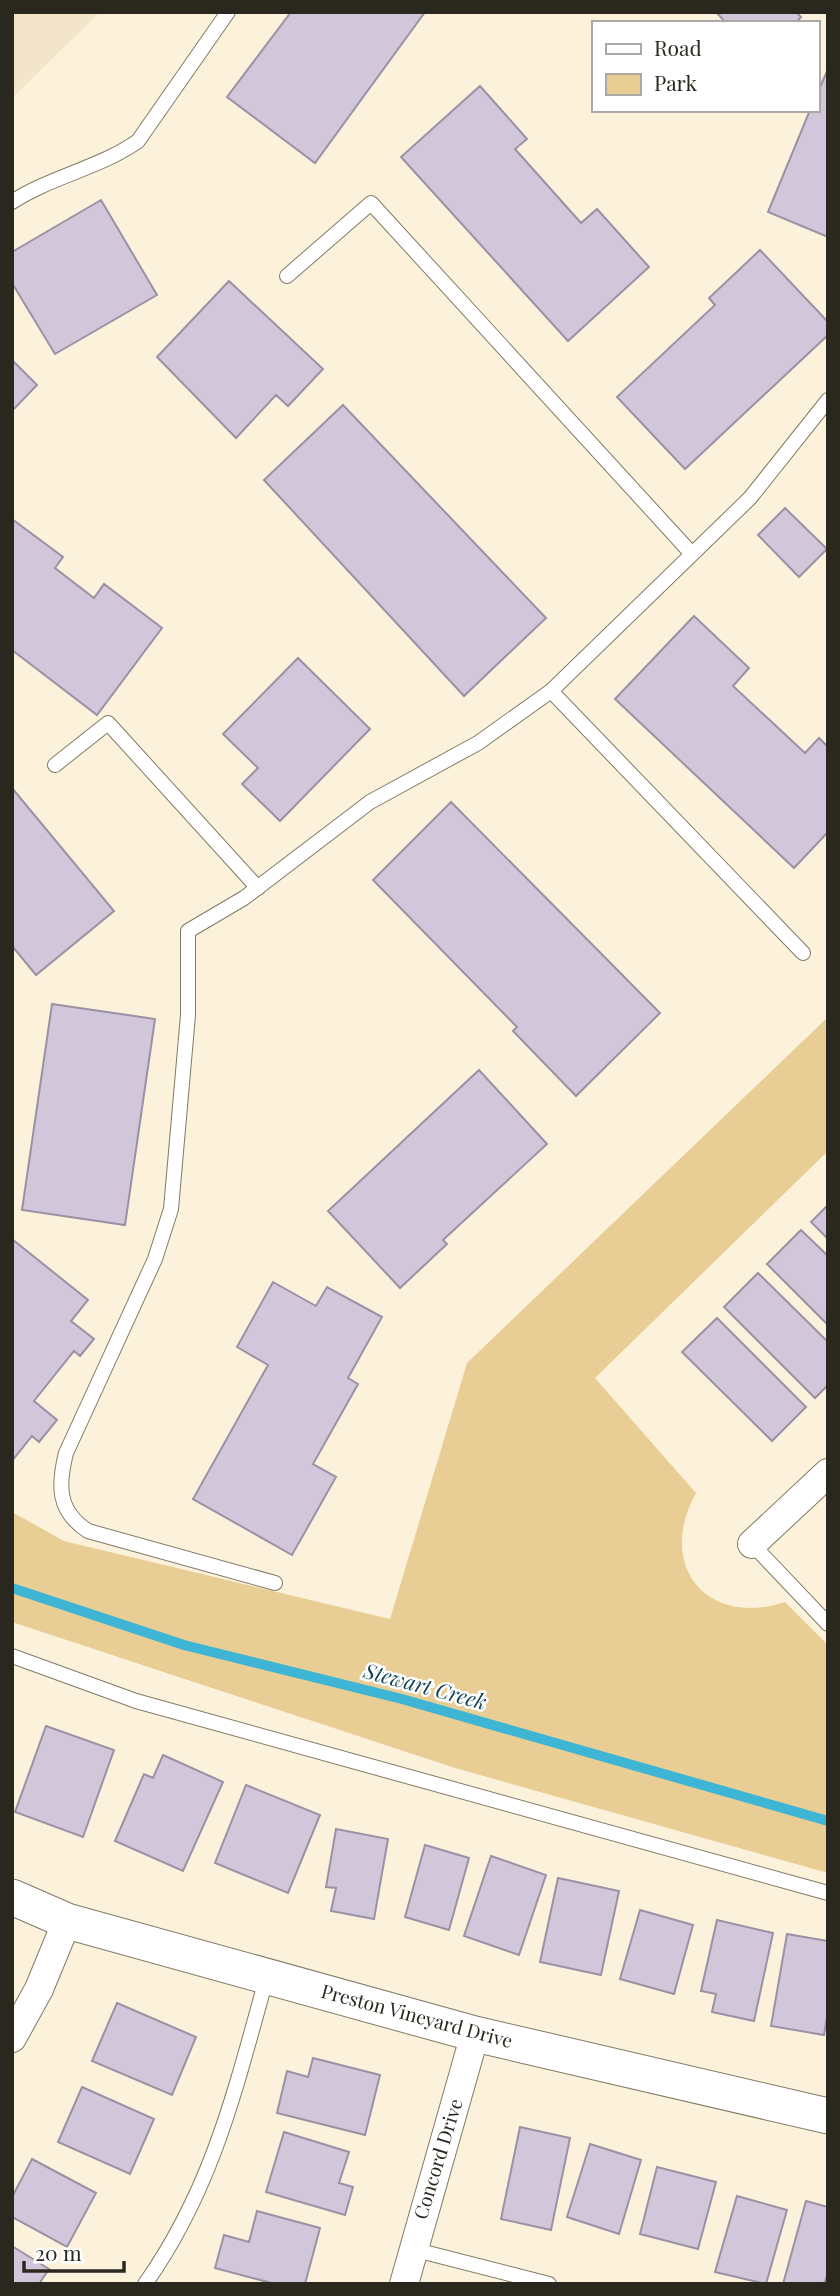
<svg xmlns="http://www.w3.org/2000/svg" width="840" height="2296" viewBox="0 0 840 2296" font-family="'Playfair Display',serif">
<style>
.built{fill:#f3e5c9}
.green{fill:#e8ce95}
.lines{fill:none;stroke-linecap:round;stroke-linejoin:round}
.stream{stroke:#3eb5d4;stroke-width:10}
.building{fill:#d1c6da;stroke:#9c91a4;stroke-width:2}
.service-casing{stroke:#837a66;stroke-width:16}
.minor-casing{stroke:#837a66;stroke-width:30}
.tertiary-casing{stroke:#837a66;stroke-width:37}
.service{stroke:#fff;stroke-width:14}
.minor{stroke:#fff;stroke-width:28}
.tertiary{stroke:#fff;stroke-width:35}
.labels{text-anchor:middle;stroke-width:5;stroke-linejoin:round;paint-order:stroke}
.street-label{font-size:19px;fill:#2a271f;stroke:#fff}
.water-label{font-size:21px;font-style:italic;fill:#124552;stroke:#fff}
</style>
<rect width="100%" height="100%" fill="#fcf2dc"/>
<path class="built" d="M 12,12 L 100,12 L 12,98 Z"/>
<path class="green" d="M 828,1017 L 828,1151 L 595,1378 L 696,1493 C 656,1565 706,1628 785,1602 L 828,1645 L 828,1873 L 455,1768 L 12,1622 L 12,1512 L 64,1541 L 390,1619 L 467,1363 Z"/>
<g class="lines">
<path class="stream" d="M 12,1588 L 184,1645 L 402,1699 L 828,1821"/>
</g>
<path class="building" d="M 291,12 L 425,12 L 315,163 L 227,97 Z
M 716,12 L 796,12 L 801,17 L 796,23 L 726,23 Z
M 828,69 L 828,237 L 768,212 L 810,110 L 817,110 L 817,94 Z
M 480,86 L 527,139 L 515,149 L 581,223 L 597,209 L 649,267 L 568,341 L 401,157 Z
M 101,200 L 157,295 L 55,354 L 12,283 L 12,252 Z
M 760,250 L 828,322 L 828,335 L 685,469 L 617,397 L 715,305 L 709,298 Z
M 229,281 L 323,369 L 288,406 L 276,395 L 236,438 L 157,357 Z
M 12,360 L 37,385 L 12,411 Z
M 343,405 L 546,618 L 464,696 L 264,480 Z
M 785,508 L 827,549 L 799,577 L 758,535 Z
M 12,519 L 63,557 L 55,568 L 94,598 L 104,584 L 162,628 L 97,715 L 12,650 Z
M 694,616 L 749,668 L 733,686 L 805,753 L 819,738 L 828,747 L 828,832 L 794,868 L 615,699 Z
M 298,658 L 370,729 L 280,821 L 242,784 L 258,768 L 223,734 Z
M 12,788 L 114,911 L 36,975 L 12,946 Z
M 451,802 L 660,1013 L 576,1096 L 513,1031 L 517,1027 L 373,880 Z
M 52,1004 L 155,1019 L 125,1225 L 22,1210 Z
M 479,1070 L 547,1144 L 443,1240 L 447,1244 L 400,1288 L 328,1211 Z
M 828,1205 L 828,1239 L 811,1222 Z
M 801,1230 L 828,1256 L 828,1325 L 767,1264 Z
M 12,1239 L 88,1300 L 71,1321 L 94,1339 L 80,1356 L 74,1351 L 34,1401 L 57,1420 L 39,1442 L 32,1436 L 12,1461 Z
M 758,1273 L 828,1342 L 828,1385 L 815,1398 L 724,1307 Z
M 273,1282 L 316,1306 L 327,1287 L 382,1317 L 348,1378 L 358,1384 L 313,1464 L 336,1477 L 292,1555 L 193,1499 L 268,1365 L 237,1347 Z
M 717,1318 L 806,1407 L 772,1441 L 682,1352 Z
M 46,1726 L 114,1750 L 83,1837 L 15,1812 Z
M 163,1755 L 223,1782 L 183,1871 L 115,1841 L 144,1774 L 153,1778 Z
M 246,1785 L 320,1815 L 288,1893 L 215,1863 Z
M 336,1829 L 388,1839 L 374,1919 L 331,1911 L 336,1888 L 326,1887 Z
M 425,1845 L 469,1858 L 449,1930 L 405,1917 Z
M 491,1856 L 546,1875 L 519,1955 L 464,1936 Z
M 558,1878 L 619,1891 L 601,1975 L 540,1962 Z
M 640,1910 L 693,1925 L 674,1994 L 620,1979 Z
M 717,1920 L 773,1933 L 754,2021 L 712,2012 L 716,1994 L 701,1991 Z
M 787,1934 L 828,1941 L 828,2011 L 824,2035 L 771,2026 Z
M 117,2003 L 196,2037 L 172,2095 L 92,2061 Z
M 313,2058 L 380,2075 L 365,2135 L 277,2113 L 287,2071 L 308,2077 Z
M 82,2087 L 154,2119 L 130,2174 L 58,2142 Z
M 520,2127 L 570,2138 L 551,2230 L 501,2219 Z
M 284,2132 L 349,2152 L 339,2183 L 353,2187 L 345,2215 L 266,2192 Z
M 590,2144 L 641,2160 L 619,2234 L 567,2217 Z
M 32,2159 L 96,2193 L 67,2247 L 12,2217 L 12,2197 Z
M 657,2167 L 716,2182 L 698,2249 L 640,2234 Z
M 737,2196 L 787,2210 L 766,2284 L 715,2272 Z
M 806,2201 L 828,2207 L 828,2273 L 824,2284 L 783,2284 Z
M 257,2211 L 320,2228 L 305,2284 L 275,2284 L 215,2268 L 224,2235 L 249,2242 Z
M 12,2246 L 49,2269 L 39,2284 L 12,2284 Z"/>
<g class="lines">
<g class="service-casing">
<path id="service" d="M 12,202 C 52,176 100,168 138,141 L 228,12
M 287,276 L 371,203 L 692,554
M 551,691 L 803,953
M 55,765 L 108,723 L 258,888
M 752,1544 L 828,1624
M 275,1583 L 88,1531 C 57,1511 58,1485 66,1453 L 155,1259 L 171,1209 L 188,1015 L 188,931 L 244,898 L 370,802 L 478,743 L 551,691 L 750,498 L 828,400
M 12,1656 L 136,1701 L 828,1893
M 412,2249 L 549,2284
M 145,2284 C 213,2188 236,2087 267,1976"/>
</g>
<g class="minor-casing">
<path id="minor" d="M 752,1544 L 828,1473
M 12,2038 L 39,1989 L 67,1921
M 404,2284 L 475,2034"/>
</g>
<g class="tertiary-casing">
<path id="tertiary" d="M 12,1897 L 67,1921 L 475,2034 L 828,2116"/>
</g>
<use href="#service" class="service"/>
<use href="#minor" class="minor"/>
<use href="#tertiary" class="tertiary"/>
</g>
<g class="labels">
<g class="street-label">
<text transform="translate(417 2016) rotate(15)" y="7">Preston Vineyard Drive</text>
<text transform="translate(438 2159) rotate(-73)" y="7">Concord Drive</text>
</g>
<g class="water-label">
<text transform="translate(425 1687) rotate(15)" y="7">Stewart Creek</text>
</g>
</g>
<rect width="840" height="2296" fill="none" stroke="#2a271f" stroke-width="28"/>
<rect x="592" y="21" width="228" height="91" fill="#ffffff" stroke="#aaa9a5" stroke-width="2"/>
<rect x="606" y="44" width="35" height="10" fill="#ffffff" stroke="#aaa9a5" stroke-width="2"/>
<text x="654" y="56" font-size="21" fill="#2a271f">Road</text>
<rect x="606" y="74" width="35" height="21" fill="#e8ce95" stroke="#aaa9a5" stroke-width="2"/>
<text x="654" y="91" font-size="21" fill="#2a271f">Park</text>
<path d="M24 2261v10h100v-10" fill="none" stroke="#2a271f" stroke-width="3.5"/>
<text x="35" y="2261" font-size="21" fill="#2a271f" stroke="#ffffff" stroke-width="5" paint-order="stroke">20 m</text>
</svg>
